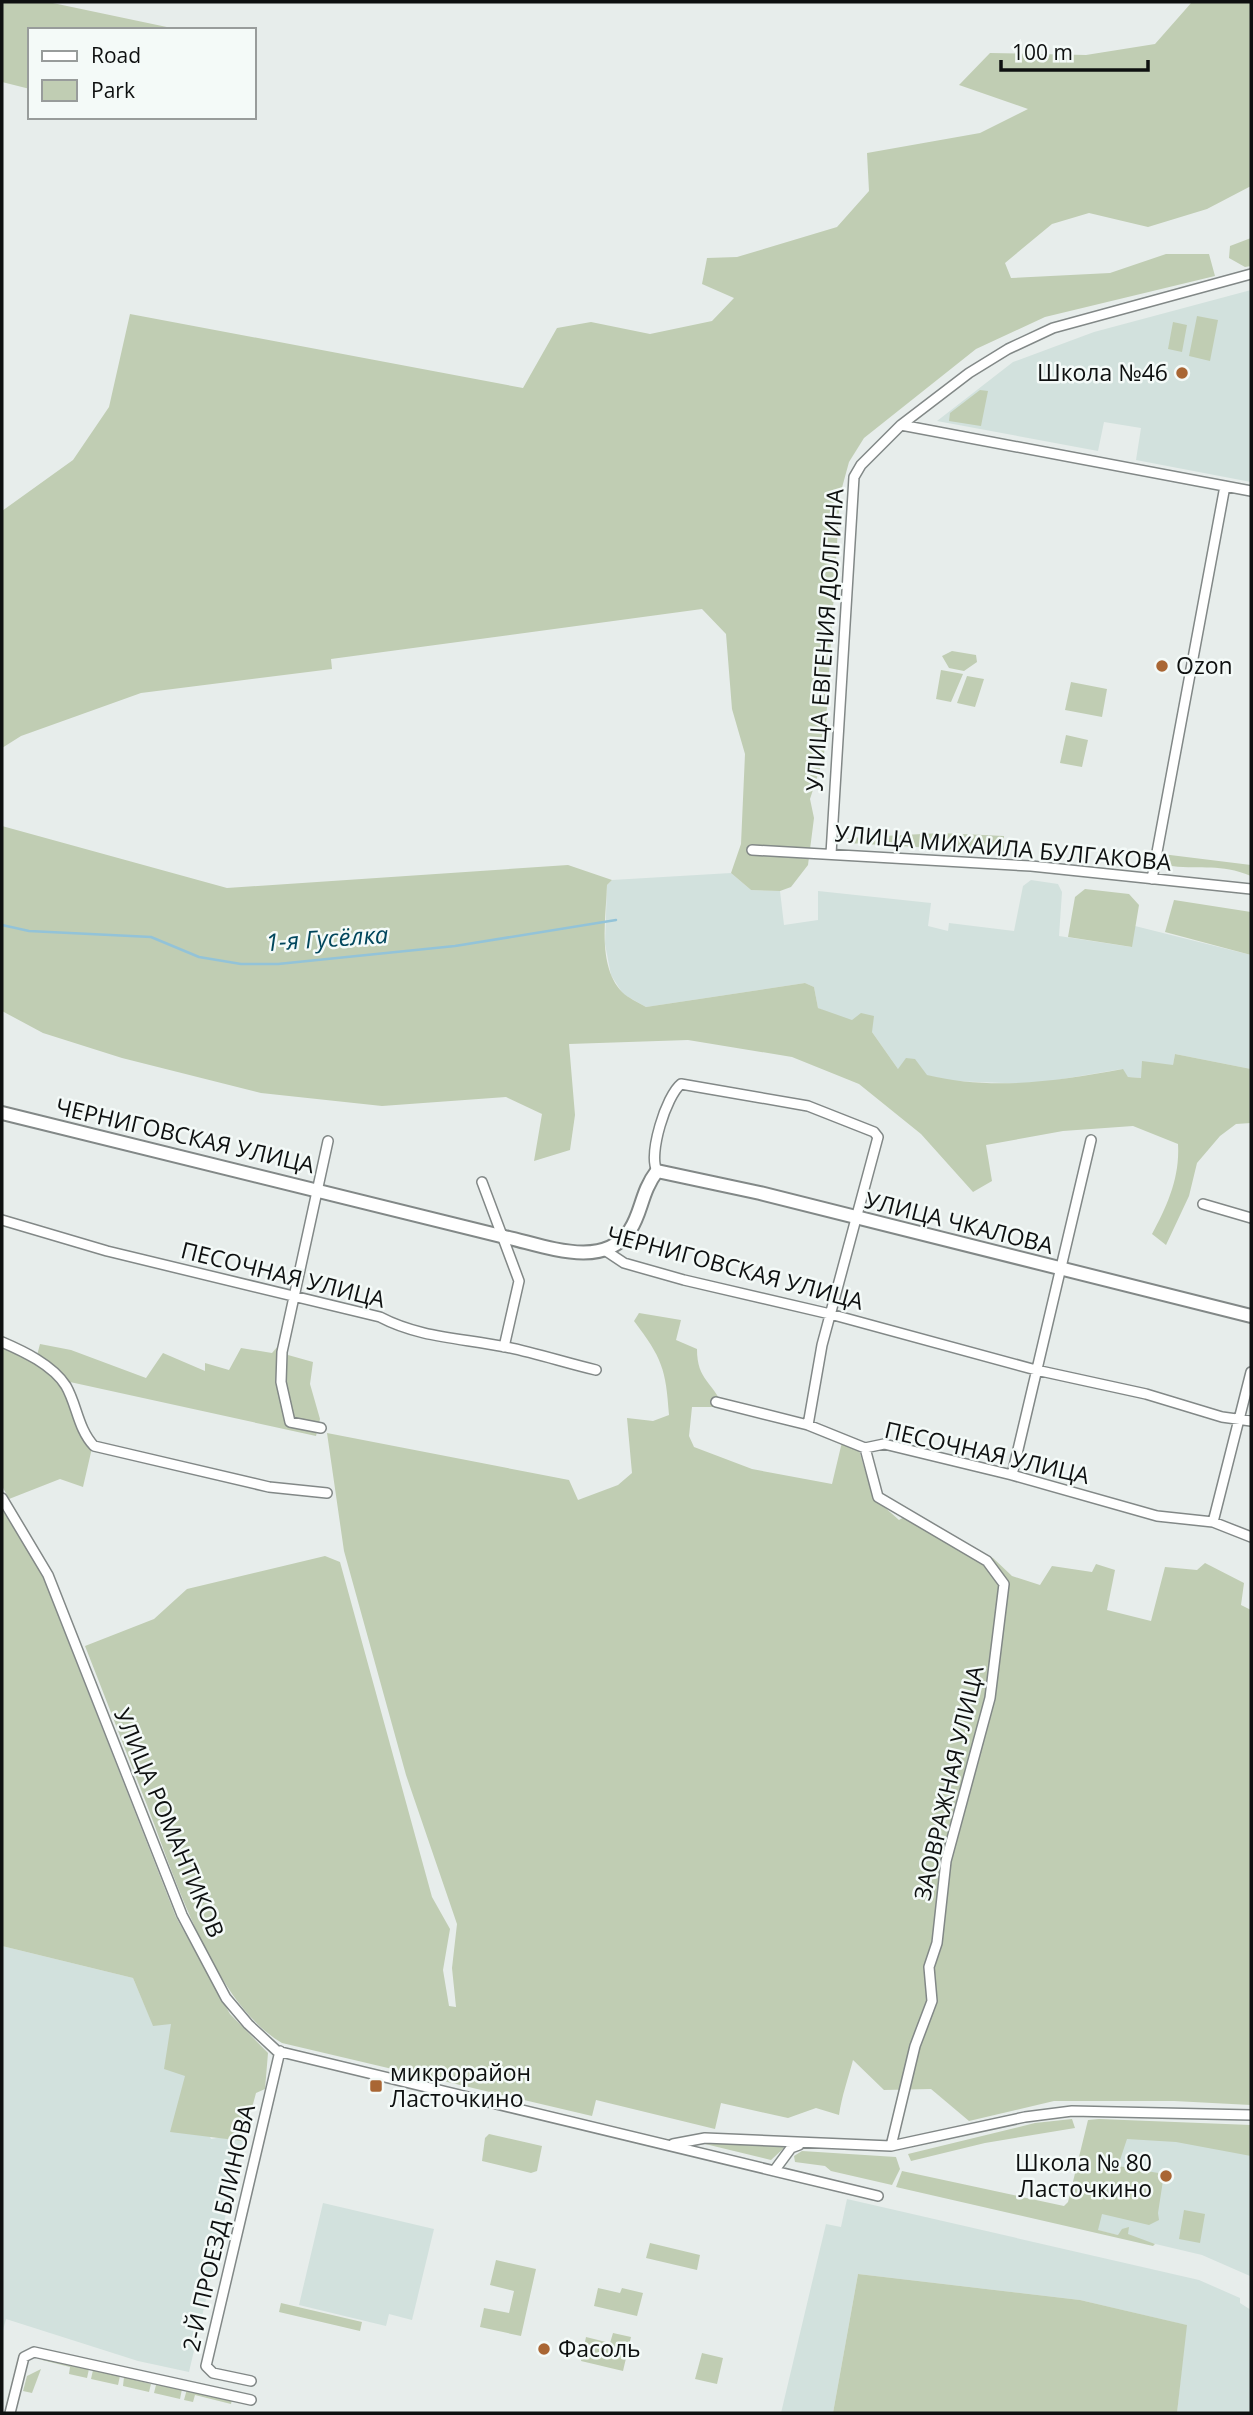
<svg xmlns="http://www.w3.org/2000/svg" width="1253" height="2415" viewBox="0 0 1253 2415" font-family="'Open Sans',sans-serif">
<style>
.built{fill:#d2e1dd}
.green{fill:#c0cdb3}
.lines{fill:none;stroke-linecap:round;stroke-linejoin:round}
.stream{stroke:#93c3d8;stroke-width:2.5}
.street-casing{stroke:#828887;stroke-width:12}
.secondary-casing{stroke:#828887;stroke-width:16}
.street{stroke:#fff;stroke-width:9}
.secondary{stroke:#fff;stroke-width:12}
.poi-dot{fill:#a96634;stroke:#f4faf8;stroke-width:2.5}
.labels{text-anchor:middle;stroke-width:5;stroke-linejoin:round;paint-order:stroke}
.poi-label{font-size:23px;fill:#0e1010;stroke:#f4faf8;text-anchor:start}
.street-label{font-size:23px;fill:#0e1010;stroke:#f4faf8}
.water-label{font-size:24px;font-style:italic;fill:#00465c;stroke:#f4faf8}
</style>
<rect width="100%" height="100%" fill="#e7edeb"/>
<path class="built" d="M 1251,290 L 1251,482 L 1136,460 L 1141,428 L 1104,422 L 1098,451 L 937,421 L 1013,362 L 1094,332 Z
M 731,873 L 751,890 L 780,891 L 784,925 L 818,920 L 818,891 L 931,903 L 928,926 L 948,931 L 949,923 L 1014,931 L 1023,886 L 1031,880 L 1058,884 L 1062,892 L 1059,936 L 1131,947 L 1135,926 L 1251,955 L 1251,1069 L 1175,1054 L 1173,1066 L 1141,1078 L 1128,1077 L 1122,1069 L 1033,1084 L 952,1081 L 898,1069 L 872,1032 L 818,1008 L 814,987 L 805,983 L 646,1007 L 623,994 L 611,975 L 605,944 L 607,885 L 612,880 Z
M 2,1946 L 133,1978 L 153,2025 L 172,2023 L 185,2075 L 211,2139 L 223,2137 L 243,2141 L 189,2372 L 138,2361 L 6,2319 L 2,2334 Z
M 1093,2122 L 1251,2129 L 1250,2276 L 1202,2255 L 1071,2224 Z
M 847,2199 L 1199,2280 L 1240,2298 L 1240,2303 L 1251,2310 L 1251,2413 L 1177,2413 L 1186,2325 L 1080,2300 L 858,2274 L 833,2413 L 781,2413 L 826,2224 L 841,2227 Z
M 323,2203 L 434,2229 L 412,2320 L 389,2314 L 386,2326 L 299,2305 Z"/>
<path class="green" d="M 2,2 L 48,2 L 181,30 L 30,30 L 30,89 L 2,82 Z
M 1192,2 L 1251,2 L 1251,186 L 1207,209 L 1148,227 L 1089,213 L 1052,224 L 1005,263 L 1011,278 L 1110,273 L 1166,254 L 1209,254 L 1215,276 L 1045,317 L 976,349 L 864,438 L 849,462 L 840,495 L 824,756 L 810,799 L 814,818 L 808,865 L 791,887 L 780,891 L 751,890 L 731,873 L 741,844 L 745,754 L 732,709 L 726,634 L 702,609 L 331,659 L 332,669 L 141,693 L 21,736 L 2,748 L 2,511 L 73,460 L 109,407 L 130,314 L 523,388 L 557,328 L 591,322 L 650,334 L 712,321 L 734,298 L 702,284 L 707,258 L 737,257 L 837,227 L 869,191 L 867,153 L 980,133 L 1028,109 L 959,85 L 990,53 L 1086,55 L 1155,44 Z
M 1251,238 L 1251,266 L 1245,267 L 1229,258 L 1230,246 Z
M 1197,316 L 1218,320 L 1210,361 L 1189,356 Z
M 1173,322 L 1187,325 L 1182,352 L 1168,349 Z
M 980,390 L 988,391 L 981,426 L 949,421 L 950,413 Z
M 952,651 L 976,655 L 977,662 L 964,671 L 949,668 L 942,656 Z
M 941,670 L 963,674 L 951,702 L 936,699 Z
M 967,676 L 984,679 L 975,707 L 957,703 Z
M 1071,682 L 1107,689 L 1102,717 L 1065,710 Z
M 1066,735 L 1088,740 L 1082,767 L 1060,763 Z
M 2,826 L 227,888 L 568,865 L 612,880 L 607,885 C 606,919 597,965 622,992 C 628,998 638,1002 646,1007 L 805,983 L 814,987 L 818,1008 L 852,1020 L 861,1013 L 874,1016 L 872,1032 L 898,1069 L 906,1058 L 915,1059 L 927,1075 C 994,1091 1056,1081 1123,1069 L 1128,1077 L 1141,1078 L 1142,1061 L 1173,1065 L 1175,1054 L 1251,1069 L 1251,1123 L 1236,1124 L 1220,1136 L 1197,1163 L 1189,1196 L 1166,1245 L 1152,1234 C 1167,1206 1180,1178 1178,1144 L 1133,1126 L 1063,1131 L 986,1145 L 992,1181 L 973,1192 L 921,1134 L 859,1084 L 792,1057 L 688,1040 L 569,1044 L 575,1115 L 570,1150 L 534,1161 L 542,1114 L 506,1097 L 382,1106 L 261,1093 L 122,1058 L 43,1033 L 2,1011 Z
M 941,833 L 1004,836 L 1004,852 L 847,843 L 847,838 Z
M 1162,854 L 1251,865 L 1251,876 C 1219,863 1203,870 1172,866 L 1168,870 L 1158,864 Z
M 1085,889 L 1129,894 L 1139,905 L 1132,947 L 1068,937 L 1075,897 Z
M 1174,900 L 1251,912 L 1251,955 L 1165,932 Z
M 639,1313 L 681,1320 L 676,1340 L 697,1349 C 697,1381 713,1381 723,1407 L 692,1407 L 689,1436 L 694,1447 L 752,1469 L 832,1484 L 842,1442 L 859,1450 L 873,1497 L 899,1520 L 911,1513 L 993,1558 L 1012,1576 L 1040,1585 L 1052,1566 L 1092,1572 L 1096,1564 L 1115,1570 L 1107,1610 L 1151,1621 L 1165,1567 L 1197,1570 L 1205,1563 L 1244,1583 L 1241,1605 L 1251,1610 L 1251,2105 L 1174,2101 L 1054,2101 L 969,2121 L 931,2089 L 884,2090 L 853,2060 C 848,2079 842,2095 839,2115 L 816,2108 L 788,2118 L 721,2103 L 715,2129 L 596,2100 L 592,2116 L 282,2043 C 214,2003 174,1876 147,1805 C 126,1752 106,1699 85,1646 L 154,1619 L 187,1589 L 325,1556 L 340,1562 L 432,1897 L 450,1929 L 443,1970 L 449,2006 L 456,2007 L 452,1968 L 457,1924 L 406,1775 L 344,1551 L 327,1433 L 569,1480 L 578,1500 L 618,1485 L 632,1473 L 627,1418 L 653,1421 L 669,1415 C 666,1369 662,1358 634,1321 Z
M 40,1344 L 71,1350 L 146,1378 L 163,1353 L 205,1371 L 205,1363 L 229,1370 L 241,1348 L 272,1353 L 279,1345 L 284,1346 L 288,1355 L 313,1362 L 310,1384 L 320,1419 L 316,1436 L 70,1382 L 92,1448 L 83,1487 L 60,1479 L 9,1499 L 2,1486 L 2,1347 L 35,1363 Z
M 2,1508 L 43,1577 L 176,1917 L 230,2014 L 268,2053 L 265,2089 L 256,2093 L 243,2141 L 170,2132 L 185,2076 L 164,2069 L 171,2024 L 153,2026 L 133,1978 L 2,1946 Z
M 1072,2119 L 1075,2128 L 985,2143 L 911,2161 L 908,2154 L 1035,2123 Z
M 1099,2119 L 1251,2125 L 1251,2156 L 1176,2142 L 1127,2139 L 1118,2166 L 1164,2174 L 1158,2213 L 1159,2220 L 1149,2225 L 1102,2214 L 1098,2230 L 1118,2235 L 1122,2229 L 1129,2227 L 1128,2234 L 1155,2244 L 1153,2246 L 896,2187 L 902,2171 L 1064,2206 L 1068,2202 L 1088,2120 Z
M 489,2134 L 542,2146 L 537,2171 L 531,2173 L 482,2161 L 485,2138 Z
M 707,2142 L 780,2143 L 784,2148 L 771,2160 L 701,2143 Z
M 802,2151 L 896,2157 L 900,2169 L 892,2185 L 831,2171 L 825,2166 L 795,2162 L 794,2156 Z
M 1184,2210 L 1205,2214 L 1200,2243 L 1179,2239 Z
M 650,2243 L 700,2255 L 697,2270 L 646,2258 Z
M 496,2260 L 536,2269 L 521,2336 L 480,2327 L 484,2308 L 509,2313 L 514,2291 L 490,2285 Z
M 858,2274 L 1080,2300 L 1187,2325 L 1177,2413 L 833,2413 Z
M 598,2288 L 620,2293 L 622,2288 L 643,2293 L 637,2316 L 594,2306 Z
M 281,2303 L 362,2322 L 360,2331 L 279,2312 Z
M 613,2333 L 631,2337 L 623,2371 L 581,2361 L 586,2337 L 610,2343 Z
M 702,2353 L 723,2358 L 717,2384 L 695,2379 Z
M 46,2358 L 89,2369 L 87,2378 L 69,2374 L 70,2367 L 42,2360 Z
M 41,2369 L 32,2393 L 23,2391 L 27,2376 Z
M 93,2370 L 120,2376 L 118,2385 L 91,2379 Z
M 124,2377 L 151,2384 L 149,2392 L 123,2386 Z
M 156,2385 L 182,2389 L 180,2399 L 154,2393 Z
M 187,2389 L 232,2399 L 231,2404 L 195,2395 L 193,2402 L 184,2400 Z"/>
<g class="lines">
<path class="stream" d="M 2,925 L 29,931 L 151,937 L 199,957 L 241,964 L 278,964 L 455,946 L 616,920"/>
<g class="street-casing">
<path id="street" d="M 901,425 L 969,373 L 1008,349 L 1053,328 L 1251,274
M 752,850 L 1031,866 L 1251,889
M 831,854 L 854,477 L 861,465 L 901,425 L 1251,491
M 1152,879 L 1225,486
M 657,1171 C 648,1154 666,1096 681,1084 L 808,1106 L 874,1132 L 878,1137 L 822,1345 L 808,1425
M 482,1182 L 519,1281 L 504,1347
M 1203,1204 L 1251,1218
M 2,1220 L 107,1251 L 380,1317 C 420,1338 462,1338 506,1347 C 536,1353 566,1363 596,1370
M 606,1251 L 624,1263 L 684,1280 L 830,1314 L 1036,1370 L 1146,1394 L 1222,1417 L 1251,1421
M 2,1342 C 23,1351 53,1365 66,1386 C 77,1405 78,1429 94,1446 L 269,1487 L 327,1493
M 716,1402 L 808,1425 L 865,1448 L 884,1444 L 1012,1475 L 1157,1516 L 1213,1522 L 1251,1537
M 321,1428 L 290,1422 L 281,1382 L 282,1352 L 328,1141
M 865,1448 L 878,1497 L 987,1561 L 1004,1584 L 990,1698 L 946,1861 L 937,1943 L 929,1967 L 932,2001 L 915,2046 L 891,2146
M 1012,1475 L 1091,1140
M 2,1498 L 48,1575 L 182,1915 L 226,1998 L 248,2024 L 277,2051 L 878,2196
M 1213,1522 L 1251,1372
M 673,2144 L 705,2138 L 891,2146 L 1025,2117 L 1072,2111 L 1251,2115
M 774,2171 L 791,2148 L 799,2145
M 251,2381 L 213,2373 L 206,2366 L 280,2051
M 10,2413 L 24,2357 L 34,2352 L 251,2400"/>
</g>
<g class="secondary-casing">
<path id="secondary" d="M 2,1113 L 505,1237 C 543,1245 603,1271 630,1230 C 642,1212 641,1192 657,1171 L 760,1193 L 1251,1316"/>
</g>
<use href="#street" class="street"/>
<use href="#secondary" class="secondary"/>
</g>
<g class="poi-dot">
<circle cx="1182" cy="373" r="7"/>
<circle cx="1162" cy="666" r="7"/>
<rect x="369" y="2079" width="14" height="14" rx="3.5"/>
<circle cx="1166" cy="2176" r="7"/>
<circle cx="544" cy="2349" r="7"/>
</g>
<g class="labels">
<g class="poi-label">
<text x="1168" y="381" text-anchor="end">Школа №46</text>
<text x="1176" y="674">Ozon</text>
<text x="390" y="2081">микрорайон<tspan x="390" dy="26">Ласточкино</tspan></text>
<text x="1152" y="2171" text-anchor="end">Школа № 80<tspan x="1152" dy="26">Ласточкино</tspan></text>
<text x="558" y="2357">Фасоль</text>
</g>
<g class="street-label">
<text transform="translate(825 640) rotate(-86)" y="8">УЛИЦА ЕВГЕНИЯ ДОЛГИНА</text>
<text transform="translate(1003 848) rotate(5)" y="8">УЛИЦА МИХАИЛА БУЛГАКОВА</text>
<text transform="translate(185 1136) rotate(13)" y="8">ЧЕРНИГОВСКАЯ УЛИЦА</text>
<text transform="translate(959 1223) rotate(14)" y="8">УЛИЦА ЧКАЛОВА</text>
<text transform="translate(735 1268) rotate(15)" y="8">ЧЕРНИГОВСКАЯ УЛИЦА</text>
<text transform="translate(283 1275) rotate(14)" y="8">ПЕСОЧНАЯ УЛИЦА</text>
<text transform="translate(987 1453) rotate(13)" y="8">ПЕСОЧНАЯ УЛИЦА</text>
<text transform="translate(949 1783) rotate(-77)" y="8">ЗАОВРАЖНАЯ УЛИЦА</text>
<text transform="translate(169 1823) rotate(67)" y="8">УЛИЦА РОМАНТИКОВ</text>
<text transform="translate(219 2228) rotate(-77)" y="8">2-Й ПРОЕЗД БЛИНОВА</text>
</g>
<g class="water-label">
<text transform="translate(327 939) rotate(-4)" y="8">1-я Гусёлка</text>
</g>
</g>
<rect width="1253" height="2415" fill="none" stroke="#0e1010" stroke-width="7"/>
<rect x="28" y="28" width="228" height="91" fill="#f4faf8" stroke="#989c9b" stroke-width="2"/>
<rect x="42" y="51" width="35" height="10" fill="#ffffff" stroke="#989c9b" stroke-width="2"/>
<text x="91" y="63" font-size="21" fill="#0e1010">Road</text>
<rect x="42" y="80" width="35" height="21" fill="#c0cdb3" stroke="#989c9b" stroke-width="2"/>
<text x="91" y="98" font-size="21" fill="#0e1010">Park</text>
<path d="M1001 60v10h147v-10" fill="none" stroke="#0e1010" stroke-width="3.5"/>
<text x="1012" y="60" font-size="21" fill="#0e1010" stroke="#f4faf8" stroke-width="5" paint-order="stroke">100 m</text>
</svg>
